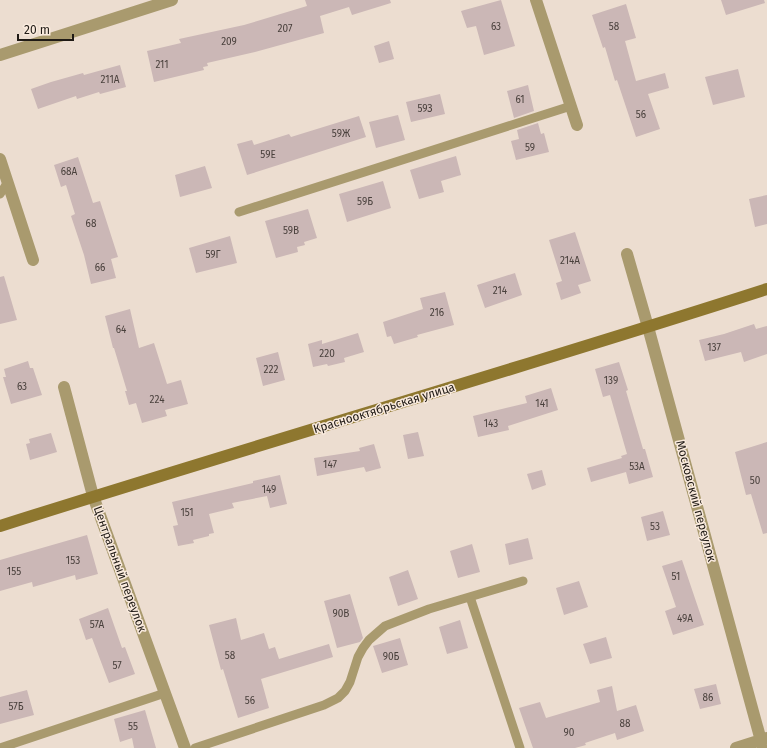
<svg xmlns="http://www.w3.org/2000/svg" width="767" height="748" viewBox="0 0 767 748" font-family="'Fira Sans',sans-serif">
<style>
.building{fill:#cbb7b6}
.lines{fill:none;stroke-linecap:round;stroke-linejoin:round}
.lane{stroke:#a99a6e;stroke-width:9}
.street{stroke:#a99a6e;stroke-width:12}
.secondary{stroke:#8e772f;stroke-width:12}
.labels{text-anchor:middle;stroke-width:3;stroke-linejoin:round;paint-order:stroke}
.number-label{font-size:10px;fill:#4a413d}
.street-label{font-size:12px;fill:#1f1a15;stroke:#f9eadd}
</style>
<rect width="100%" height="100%" fill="#ecddd0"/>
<path class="building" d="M 305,0 L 390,0 L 391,3 L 352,15 L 349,7 L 320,16 L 324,33 L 255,52 L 207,63 L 208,66 L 203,67 L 204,70 L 154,82 L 147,51 L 181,43 L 179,39 L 244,25 L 307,6 Z
M 501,0 L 515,46 L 484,55 L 476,26 L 467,28 L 461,11 Z
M 721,0 L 764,0 L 765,3 L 726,15 Z
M 626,4 L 636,38 L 625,41 L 636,81 L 665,73 L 669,88 L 648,94 L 660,129 L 636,137 L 617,80 L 615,81 L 605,47 L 603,48 L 592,15 Z
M 389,41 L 394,59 L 379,63 L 374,46 Z
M 120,65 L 126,87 L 100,94 L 99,92 L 77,99 L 76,96 L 38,109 L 31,89 L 51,82 L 83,73 L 84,75 Z
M 738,69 L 745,97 L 713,105 L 705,77 Z
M 528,85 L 534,111 L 514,118 L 507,91 Z
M 440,94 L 445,114 L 411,122 L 406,102 Z
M 398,115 L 405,140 L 376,148 L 369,122 Z
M 359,116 L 366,137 L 247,175 L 237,144 L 252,140 L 254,145 L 289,134 L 291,137 Z
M 538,123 L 541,134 L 544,133 L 549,152 L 516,160 L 511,141 L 519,139 L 517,130 Z
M 456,156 L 461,175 L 441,181 L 444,192 L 419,199 L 410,170 Z
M 78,157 L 93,203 L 100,201 L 118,257 L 111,259 L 116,278 L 91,284 L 84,255 L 71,216 L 75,214 L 66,185 L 61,187 L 54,165 Z
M 205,166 L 212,188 L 180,197 L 175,175 Z
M 383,181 L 391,208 L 347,222 L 339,194 Z
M 767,195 L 767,224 L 755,227 L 749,199 Z
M 308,209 L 317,238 L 304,242 L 305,245 L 297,247 L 298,252 L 276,258 L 265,221 Z
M 575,232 L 591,281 L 578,285 L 581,293 L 561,300 L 556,283 L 562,281 L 549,240 Z
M 230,236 L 237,263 L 196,273 L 189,248 Z
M 515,273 L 522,295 L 485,308 L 477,285 Z
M 4,276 L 17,320 L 0,324 L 0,277 Z
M 445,292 L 454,325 L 417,335 L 418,337 L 394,344 L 391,336 L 387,337 L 383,322 L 423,309 L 420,298 Z
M 130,309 L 139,348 L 154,343 L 167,384 L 181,380 L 188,404 L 165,410 L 167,416 L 142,423 L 136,403 L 129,405 L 125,391 L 127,391 L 114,348 L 113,348 L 105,316 Z
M 754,324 L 756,329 L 767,326 L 767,354 L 744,362 L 741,352 L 705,361 L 699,340 L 724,334 Z
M 358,333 L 364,352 L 344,358 L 345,362 L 328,366 L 327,364 L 313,367 L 308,344 L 322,340 L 322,344 Z
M 278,352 L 285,380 L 263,386 L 256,358 Z
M 28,361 L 30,368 L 33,368 L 42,395 L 11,404 L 3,377 L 6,377 L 4,369 Z
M 619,362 L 628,390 L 626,391 L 643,449 L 645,449 L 653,477 L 629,484 L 626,472 L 591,482 L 587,468 L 622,458 L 621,456 L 627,454 L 610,395 L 603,397 L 595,369 Z
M 551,388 L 558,410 L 508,426 L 509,430 L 478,437 L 473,416 L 527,403 L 525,396 Z
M 418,432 L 424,456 L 408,459 L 403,435 Z
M 51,433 L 57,452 L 30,460 L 26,444 L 30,443 L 29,439 Z
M 767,442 L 767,533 L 763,534 L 751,494 L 746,495 L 735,452 Z
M 374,444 L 381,468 L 366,472 L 364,467 L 317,476 L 314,458 L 360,451 L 359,448 Z
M 542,470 L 546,485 L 532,490 L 527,474 Z
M 280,475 L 287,504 L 270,508 L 267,496 L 232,503 L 234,508 L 209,514 L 214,533 L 209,534 L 209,536 L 193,540 L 194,543 L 178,546 L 173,526 L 178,525 L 172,502 L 253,483 L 253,481 Z
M 663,511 L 670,535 L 647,541 L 641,517 Z
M 87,535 L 98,574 L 76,580 L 75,575 L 33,587 L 32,582 L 0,591 L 0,560 Z
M 528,538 L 533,559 L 509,565 L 505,544 Z
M 472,544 L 480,572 L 458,578 L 450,551 Z
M 682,560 L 704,625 L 673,635 L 665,611 L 676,607 L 662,566 Z
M 408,570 L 418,599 L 398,606 L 389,577 Z
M 579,581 L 588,607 L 564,615 L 556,588 Z
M 350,594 L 363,638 L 360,642 L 337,648 L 324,601 Z
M 108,608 L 122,648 L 125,647 L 135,674 L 109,683 L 92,638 L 86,640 L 79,619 Z
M 236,618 L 241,640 L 264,633 L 269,649 L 275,647 L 279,659 L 329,644 L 333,657 L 261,679 L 269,708 L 238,718 L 223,669 L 221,670 L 209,625 Z
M 460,620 L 468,648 L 447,654 L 439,627 Z
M 606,637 L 612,658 L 590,664 L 583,644 Z
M 400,638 L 408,665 L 382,673 L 373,646 Z
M 716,684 L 721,704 L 700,709 L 694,689 Z
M 612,686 L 617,711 L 636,705 L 644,731 L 617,740 L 615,733 L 585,743 L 586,745 L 575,748 L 533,748 L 519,708 L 540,702 L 546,718 L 600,702 L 597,690 Z
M 27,690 L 34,715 L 0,724 L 0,697 Z
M 145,710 L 156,748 L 134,748 L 132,738 L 120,742 L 114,719 Z"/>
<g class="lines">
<path class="lane" d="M 0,194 L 8,182
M 239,212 L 571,106
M 470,597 L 520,748
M 0,748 L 165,693
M 195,748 L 324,705 L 338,698 L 345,691 L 350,682 L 358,657 L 363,648 L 369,640 L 385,626 L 429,609 L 523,581"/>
<path class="street" d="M 536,0 L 577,125
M 0,55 L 172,0
M 0,159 L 33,260
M 627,254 L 648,327 L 763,748
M 64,387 L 93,496 L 185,748
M 736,748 L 767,738"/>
<path class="secondary" d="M 0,526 C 255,445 512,371 767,289"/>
</g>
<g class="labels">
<g class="number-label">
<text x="496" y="30">63</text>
<text x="614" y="30">58</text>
<text x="285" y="32">207</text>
<text x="229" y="45">209</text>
<text x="162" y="68">211</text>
<text x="110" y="83">211А</text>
<text x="520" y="103">61</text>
<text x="425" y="112">59З</text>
<text x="641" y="118">56</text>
<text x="341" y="137">59Ж</text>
<text x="530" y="151">59</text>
<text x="268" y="158">59Е</text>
<text x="69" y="175">68А</text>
<text x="365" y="205">59Б</text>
<text x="91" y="227">68</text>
<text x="291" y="234">59В</text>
<text x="213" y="258">59Г</text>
<text x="570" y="264">214А</text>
<text x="100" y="271">66</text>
<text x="500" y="294">214</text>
<text x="437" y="316">216</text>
<text x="121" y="333">64</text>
<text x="714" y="351">137</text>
<text x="327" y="357">220</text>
<text x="271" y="373">222</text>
<text x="611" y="384">139</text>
<text x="22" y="390">63</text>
<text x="157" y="403">224</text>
<text x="542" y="407">141</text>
<text x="491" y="427">143</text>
<text x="330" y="468">147</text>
<text x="637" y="470">53А</text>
<text x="755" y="484">50</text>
<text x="269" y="493">149</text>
<text x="187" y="516">151</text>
<text x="655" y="530">53</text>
<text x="73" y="564">153</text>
<text x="14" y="575">155</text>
<text x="676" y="580">51</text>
<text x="341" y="617">90В</text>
<text x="685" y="622">49А</text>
<text x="97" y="628">57А</text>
<text x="230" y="659">58</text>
<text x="391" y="660">90Б</text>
<text x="117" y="669">57</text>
<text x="708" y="701">86</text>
<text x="250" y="704">56</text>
<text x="16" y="710">57Б</text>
<text x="625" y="727">88</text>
<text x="133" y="730">55</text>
<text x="569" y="736">90</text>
</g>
<g class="street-label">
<text transform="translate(384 408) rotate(-17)" y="4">Краснооктябрьская улица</text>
<text transform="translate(696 501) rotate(75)" y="4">Московский переулок</text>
<text transform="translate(120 569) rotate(70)" y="4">Центральный переулок</text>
</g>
</g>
<path d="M18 34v6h55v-6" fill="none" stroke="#1f1a15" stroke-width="2"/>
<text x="24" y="34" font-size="12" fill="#1f1a15" stroke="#f9eadd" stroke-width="3" paint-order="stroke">20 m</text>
</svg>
